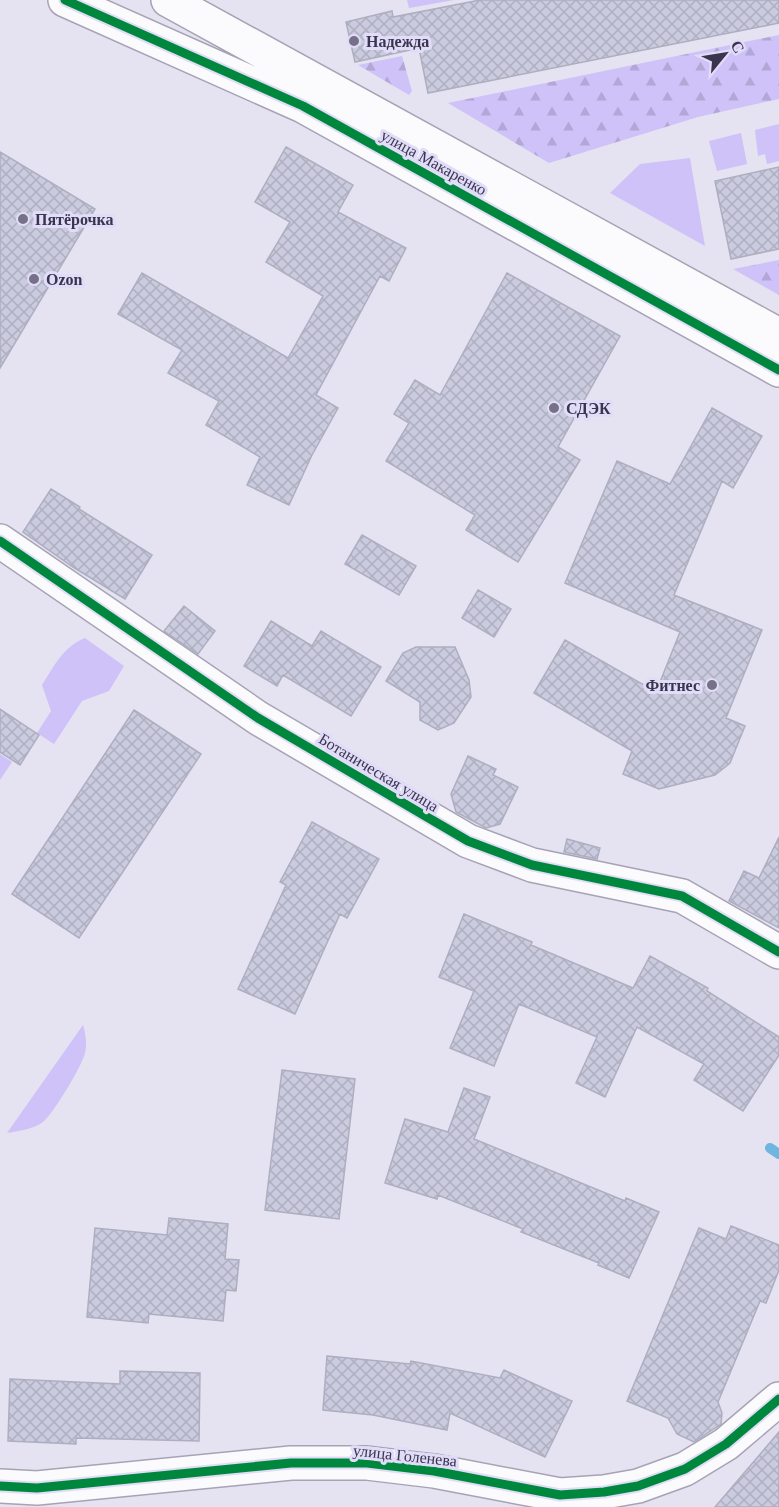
<svg xmlns="http://www.w3.org/2000/svg" width="779" height="1507" viewBox="0 0 779 1507" font-family="'Times New Roman',serif">
<style>
.green{fill:#cec2f8}
.forest{fill:url(#forest-firs)}
.lines{fill:none;stroke-linecap:round;stroke-linejoin:round}
.stream{stroke:#6fb6de;stroke-width:10}
.building{fill:url(#building-cross-hatch);stroke:#adaec0;stroke-width:1.5}
.minor-casing{stroke:#a7a3b5;stroke-width:36}
.minor{stroke:#fbfbfd;stroke-width:33}
.cycleway-casing{stroke:#e1dcf7;stroke-width:13}
.cycleway{stroke:#00873e;stroke-width:9}
.poi-dot{fill:#767188;stroke:#e1dcf7;stroke-width:2}
.labels{text-anchor:middle;stroke-width:6;stroke-linejoin:round;paint-order:stroke}
.poi-label{font-size:16px;font-weight:bold;fill:#3a344f;stroke:#e1dcf7;text-anchor:start}
.street-label{font-size:16px;fill:#3a344f;stroke:#e1dcf7}
</style>
<defs>
<pattern id="forest-firs" width="22" height="20" patternUnits="userSpaceOnUse" patternTransform="scale(1.5)"><rect width="22" height="20" fill="#cec2f8"/><path d="M5 1l3.5 6h-7zM16 11l3.5 6h-7z" fill="#b2a7d6"/></pattern>
<pattern id="building-cross-hatch" width="8" height="8" patternUnits="userSpaceOnUse" patternTransform="scale(1.5)"><rect width="8" height="8" fill="#cacbde"/><path d="M0 0l8 8M0 8l8-8" fill="none" stroke="#aeafc0"/></pattern>
</defs>
<rect width="100%" height="100%" fill="#e5e2f1"/>
<path class="green" d="M 407,0 L 454,0 L 409,8 Z
M 779,124 L 779,161 L 767,164 L 765,154 L 758,156 L 755,130 Z
M 741,133 L 747,164 L 717,171 L 709,141 Z
M 690,158 L 705,246 L 610,193 L 640,164 Z
M 85,638 L 124,666 L 109,691 L 82,701 L 54,744 L 37,733 L 51,711 L 42,685 C 54,666 63,647 85,638 Z
M 0,754 L 12,762 L 0,780 Z
M 83,1025 C 86,1035 87,1044 85,1053 C 82,1066 53,1114 43,1122 C 33,1129 19,1131 7,1133 Z"/>
<path class="forest" d="M 779,35 L 779,99 L 698,117 L 549,163 L 448,103 Z
M 402,56 L 412,91 L 409,95 L 358,65 Z
M 779,260 L 779,295 L 733,269 Z"/>
<g class="lines">
<path class="stream" d="M 770,1148 L 779,1154"/>
</g>
<path class="building" d="M 480,0 L 779,0 L 779,23 L 428,93 L 419,48 L 355,62 L 346,22 L 392,11 L 393,17 Z
M 286,147 L 353,185 L 338,212 L 406,248 L 389,281 L 380,276 L 316,395 L 338,408 L 312,455 L 289,505 L 247,485 L 260,457 L 206,425 L 219,401 L 168,373 L 182,350 L 118,314 L 142,273 L 288,358 L 323,296 L 266,262 L 290,222 L 255,202 Z
M 0,152 L 95,209 L 0,368 Z
M 779,167 L 779,249 L 731,259 L 715,181 Z
M 507,273 L 620,336 L 558,447 L 580,460 L 518,562 L 466,530 L 475,515 L 386,461 L 409,423 L 394,414 L 415,380 L 440,395 Z
M 712,408 L 762,436 L 733,488 L 722,481 L 674,595 L 762,630 L 726,718 L 745,726 L 730,763 L 715,775 L 659,789 L 623,774 L 632,751 L 534,693 L 565,640 L 656,692 L 680,632 L 565,583 L 617,461 L 670,484 Z
M 51,489 L 80,507 L 79,509 L 152,555 L 125,599 L 73,567 L 23,532 Z
M 362,535 L 416,566 L 399,595 L 345,564 Z
M 478,590 L 511,609 L 494,637 L 462,618 Z
M 184,606 L 215,631 L 198,654 L 164,631 Z
M 271,621 L 312,646 L 321,631 L 381,667 L 351,716 L 283,675 L 277,686 L 244,666 Z
M 416,647 L 455,647 L 469,680 L 471,697 L 454,723 L 438,730 L 420,720 L 420,702 L 386,681 L 403,653 Z
M 0,709 L 39,735 L 20,765 L 0,752 Z
M 134,710 L 201,754 L 79,938 L 12,894 Z
M 468,756 L 496,769 L 493,775 L 518,787 L 500,824 L 486,828 L 456,812 L 451,794 Z
M 312,822 L 379,859 L 347,918 L 340,914 L 295,1014 L 238,989 L 286,885 L 280,882 Z
M 779,837 L 779,928 L 729,901 L 744,871 L 759,878 Z
M 567,839 L 600,848 L 597,859 L 564,852 Z
M 464,914 L 532,942 L 531,945 L 633,988 L 650,956 L 708,988 L 707,991 L 779,1037 L 779,1055 L 743,1111 L 694,1080 L 704,1064 L 637,1027 L 605,1097 L 576,1083 L 597,1037 L 519,1004 L 494,1066 L 450,1048 L 474,991 L 439,977 Z
M 282,1070 L 355,1079 L 339,1219 L 265,1210 Z
M 464,1088 L 490,1097 L 474,1139 L 625,1201 L 626,1198 L 659,1212 L 629,1278 L 598,1265 L 599,1263 L 521,1232 L 523,1229 L 438,1195 L 437,1199 L 385,1183 L 405,1119 L 448,1132 Z
M 169,1218 L 228,1224 L 225,1259 L 239,1260 L 236,1291 L 226,1290 L 223,1321 L 149,1314 L 148,1323 L 87,1317 L 95,1228 L 167,1235 Z
M 731,1226 L 779,1245 L 779,1270 L 766,1303 L 760,1301 L 718,1402 L 722,1413 L 721,1424 L 694,1442 L 677,1434 L 668,1418 L 627,1401 L 699,1228 L 726,1239 Z
M 327,1356 L 410,1364 L 411,1361 L 500,1378 L 504,1370 L 572,1401 L 545,1457 L 450,1413 L 447,1430 L 373,1415 L 323,1410 Z
M 120,1371 L 200,1373 L 199,1441 L 76,1438 L 76,1444 L 8,1441 L 10,1379 L 120,1384 Z
M 779,1432 L 779,1507 L 715,1507 Z"/>
<g class="lines">
<g class="minor-casing">
<path id="minor" d="M 65,0 L 303,106 L 779,370
M 168,0 L 779,335
M 0,541 L 258,718 L 468,841 L 532,865 L 682,896 L 779,952
M 0,1486 L 37,1488 L 291,1463 L 367,1463 L 434,1471 L 560,1495 L 604,1492 L 638,1486 L 685,1469 L 726,1444 L 779,1399"/>
</g>
<use href="#minor" class="minor"/>
<g class="cycleway-casing">
<path id="cycleway" d="M 65,0 L 303,106 L 779,370
M 0,541 L 258,718 L 468,841 L 532,865 L 682,896 L 779,952
M 0,1486 L 37,1488 L 291,1463 L 367,1463 L 434,1471 L 560,1495 L 604,1492 L 638,1486 L 685,1469 L 726,1444 L 779,1399"/>
</g>
<use href="#cycleway" class="cycleway"/>
</g>
<g class="poi-dot">
<circle cx="354" cy="41" r="6"/>
<circle cx="23" cy="219" r="6"/>
<circle cx="34" cy="279" r="6"/>
<circle cx="554" cy="408" r="6"/>
<circle cx="712" cy="685" r="6"/>
</g>
<g class="labels">
<g class="poi-label">
<text x="366" y="47">Надежда</text>
<text x="35" y="225">Пятёрочка</text>
<text x="46" y="285">Ozon</text>
<text x="566" y="414">СДЭК</text>
<text x="700" y="691" text-anchor="end">Фитнес</text>
</g>
<g class="street-label">
<text transform="translate(434 162) rotate(29)" y="6">улица Макаренко</text>
<text transform="translate(379 772) rotate(31)" y="6">Ботаническая улица</text>
<text transform="translate(405 1455) rotate(6)" y="6">улица Голенева</text>
</g>
</g>
<g transform="translate(725 54) rotate(60)" stroke="#e1dcf7" stroke-width="4.5" paint-order="stroke">
<path d="M0-4.5L10 22L0 15L-10 22Z" fill="#3a344f"/>
<text y="-9" font-size="16" font-weight="bold" text-anchor="middle" fill="#3a344f">С</text>
</g>
</svg>
